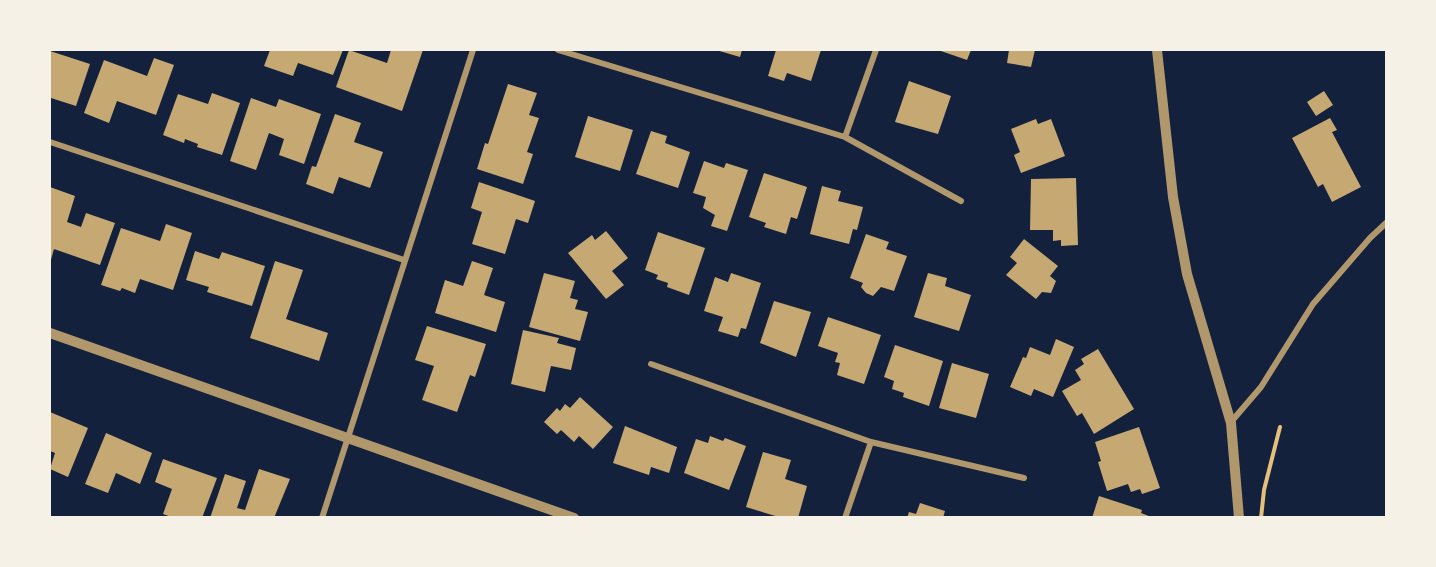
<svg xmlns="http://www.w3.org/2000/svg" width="1436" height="567" viewBox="0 0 1436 567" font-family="Georgia,serif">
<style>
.building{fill:#c6a872}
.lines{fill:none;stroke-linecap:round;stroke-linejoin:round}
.path{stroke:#e5c07b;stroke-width:4}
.minor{stroke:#b1986c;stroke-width:6}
.tertiary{stroke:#b1986c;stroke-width:10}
</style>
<rect width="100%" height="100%" fill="#14213d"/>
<path class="building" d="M 270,50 L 343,50 L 333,75 L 298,63 L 293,76 L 264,66 Z
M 349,50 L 387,63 L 391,50 L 423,50 L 402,111 L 336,87 Z
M 716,50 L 742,50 L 740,57 Z
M 776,50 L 821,50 L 811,81 L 787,73 L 784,81 L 768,76 Z
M 938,50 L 971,50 L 967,60 Z
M 1009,50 L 1035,50 L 1031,67 L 1007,63 Z
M 50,51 L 90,64 L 76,106 L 51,98 Z
M 154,58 L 174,65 L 156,115 L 117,101 L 109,123 L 84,113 L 104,60 L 147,76 Z
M 909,81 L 951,96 L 938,134 L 895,122 Z
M 508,84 L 537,93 L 529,115 L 539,118 L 527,152 L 533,154 L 523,184 L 477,169 L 485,143 L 488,144 Z
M 1324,91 L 1333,105 L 1316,116 L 1307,102 Z
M 212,93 L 240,103 L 222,155 L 197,147 L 198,144 L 185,139 L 184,143 L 163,135 L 178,94 L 208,104 Z
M 251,98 L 276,107 L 279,99 L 321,114 L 304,164 L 279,155 L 284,139 L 269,133 L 256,170 L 230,161 Z
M 335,114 L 361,123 L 354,142 L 383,152 L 370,188 L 339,177 L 333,194 L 306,184 L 312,166 L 316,167 Z
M 588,116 L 633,130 L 620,171 L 575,157 Z
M 1330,118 L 1337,130 L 1332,132 L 1361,187 L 1332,202 L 1323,184 L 1318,187 L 1292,138 Z
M 1036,119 L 1038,124 L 1051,119 L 1065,156 L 1021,173 L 1014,155 L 1020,152 L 1011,129 Z
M 651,131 L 667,136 L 665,143 L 690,152 L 678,188 L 636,174 Z
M 704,161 L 724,168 L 726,163 L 748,170 L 727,231 L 711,226 L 715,215 L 703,208 L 706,197 L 693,193 Z
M 764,173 L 807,187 L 797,219 L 791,217 L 786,234 L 764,227 L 766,223 L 749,217 Z
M 1076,178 L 1078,245 L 1061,246 L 1061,240 L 1053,241 L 1053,230 L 1030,230 L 1031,179 Z
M 479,182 L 535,201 L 528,223 L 516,219 L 505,254 L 472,244 L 482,212 L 471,208 Z
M 822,186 L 841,191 L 838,201 L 863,207 L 857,230 L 853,229 L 849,244 L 810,234 Z
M 50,187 L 75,196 L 67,222 L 81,227 L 86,213 L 115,223 L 100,265 L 54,249 L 50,263 Z
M 166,224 L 192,233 L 173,290 L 140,279 L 135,293 L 122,288 L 120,291 L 101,285 L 121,228 L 160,241 Z
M 606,231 L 628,258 L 612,271 L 624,285 L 606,299 L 568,253 L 592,235 L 595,240 Z
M 658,232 L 705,248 L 689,295 L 667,287 L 668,283 L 656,279 L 658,275 L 645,270 Z
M 866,234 L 889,242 L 886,249 L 907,256 L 894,291 L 881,287 L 873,296 L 866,293 L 861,287 L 863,283 L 850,278 Z
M 1024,239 L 1058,266 L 1050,276 L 1056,281 L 1051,293 L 1042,292 L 1036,299 L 1006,275 L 1017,263 L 1010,257 Z
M 195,251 L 219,259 L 222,252 L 265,266 L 252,306 L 207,292 L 209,287 L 186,280 Z
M 275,261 L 303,270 L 286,319 L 328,333 L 319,361 L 250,338 Z
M 472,261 L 493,268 L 484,295 L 505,302 L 496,332 L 435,313 L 445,280 L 463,286 Z
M 544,273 L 575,281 L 570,298 L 578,300 L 575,309 L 588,312 L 580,341 L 529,327 Z
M 731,273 L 761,283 L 746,329 L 741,328 L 738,337 L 718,331 L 723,317 L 704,311 L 715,277 L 728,282 Z
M 928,273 L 947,278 L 945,286 L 971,295 L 959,331 L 914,317 Z
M 774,301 L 811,312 L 796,357 L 760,343 Z
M 828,317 L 881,335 L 864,384 L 837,375 L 840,363 L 835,362 L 838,353 L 818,346 Z
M 427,326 L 486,344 L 475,377 L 470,375 L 457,412 L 422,400 L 434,366 L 415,360 Z
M 523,330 L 559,338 L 557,343 L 576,348 L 571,370 L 551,366 L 545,392 L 511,384 Z
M 1056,339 L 1074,347 L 1053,397 L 1034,389 L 1031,396 L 1010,387 L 1023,357 L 1026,358 L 1030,347 L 1050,355 Z
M 895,345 L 943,361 L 929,406 L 903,397 L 904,393 L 892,389 L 894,381 L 884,377 Z
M 1098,349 L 1134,409 L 1094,434 L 1082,413 L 1077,416 L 1062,391 L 1081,380 L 1075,370 L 1084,364 L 1081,359 Z
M 952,363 L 989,374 L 976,418 L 939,408 Z
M 580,397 L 613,427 L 593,449 L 579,436 L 574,442 L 561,430 L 557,434 L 544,422 L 557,408 L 560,411 L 565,404 L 570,408 Z
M 50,412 L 88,428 L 68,477 L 50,469 L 55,453 L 50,451 Z
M 625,426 L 677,447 L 669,473 L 651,467 L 649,475 L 613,463 Z
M 1139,427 L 1160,488 L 1142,494 L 1140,489 L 1131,492 L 1128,484 L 1107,491 L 1098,462 L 1101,461 L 1095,442 Z
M 106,433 L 152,453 L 140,484 L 116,473 L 108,493 L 85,484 Z
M 710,436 L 723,441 L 725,438 L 746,446 L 729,490 L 684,473 L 696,439 L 708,443 Z
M 763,452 L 791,460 L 785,479 L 807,486 L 798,518 L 782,518 L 746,507 Z
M 163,459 L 217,478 L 202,518 L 174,518 L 163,514 L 172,489 L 155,482 Z
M 259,469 L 290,479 L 274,518 L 210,518 L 225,474 L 246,481 L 237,508 L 245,510 Z
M 1099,496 L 1142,510 L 1141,513 L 1154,518 L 1092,518 Z
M 920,503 L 945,511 L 943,518 L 907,518 L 909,512 L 916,514 Z"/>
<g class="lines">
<path class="path" d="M 1261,518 L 1264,490 L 1280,427"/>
<path class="minor" d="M 558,50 L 845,137 L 961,201
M 845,137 L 876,50
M 50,142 L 404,260
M 651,364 L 871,442 L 1024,478
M 1231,422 L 1261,387 L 1313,304 L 1370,238 L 1386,223
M 322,518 L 473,50
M 845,518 L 871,442"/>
<path class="tertiary" d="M 1157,50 L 1173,197 L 1187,274 L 1231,423 L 1239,518
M 50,333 L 574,518"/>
</g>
<rect width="1436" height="567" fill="none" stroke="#f6f1e7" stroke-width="102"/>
</svg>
